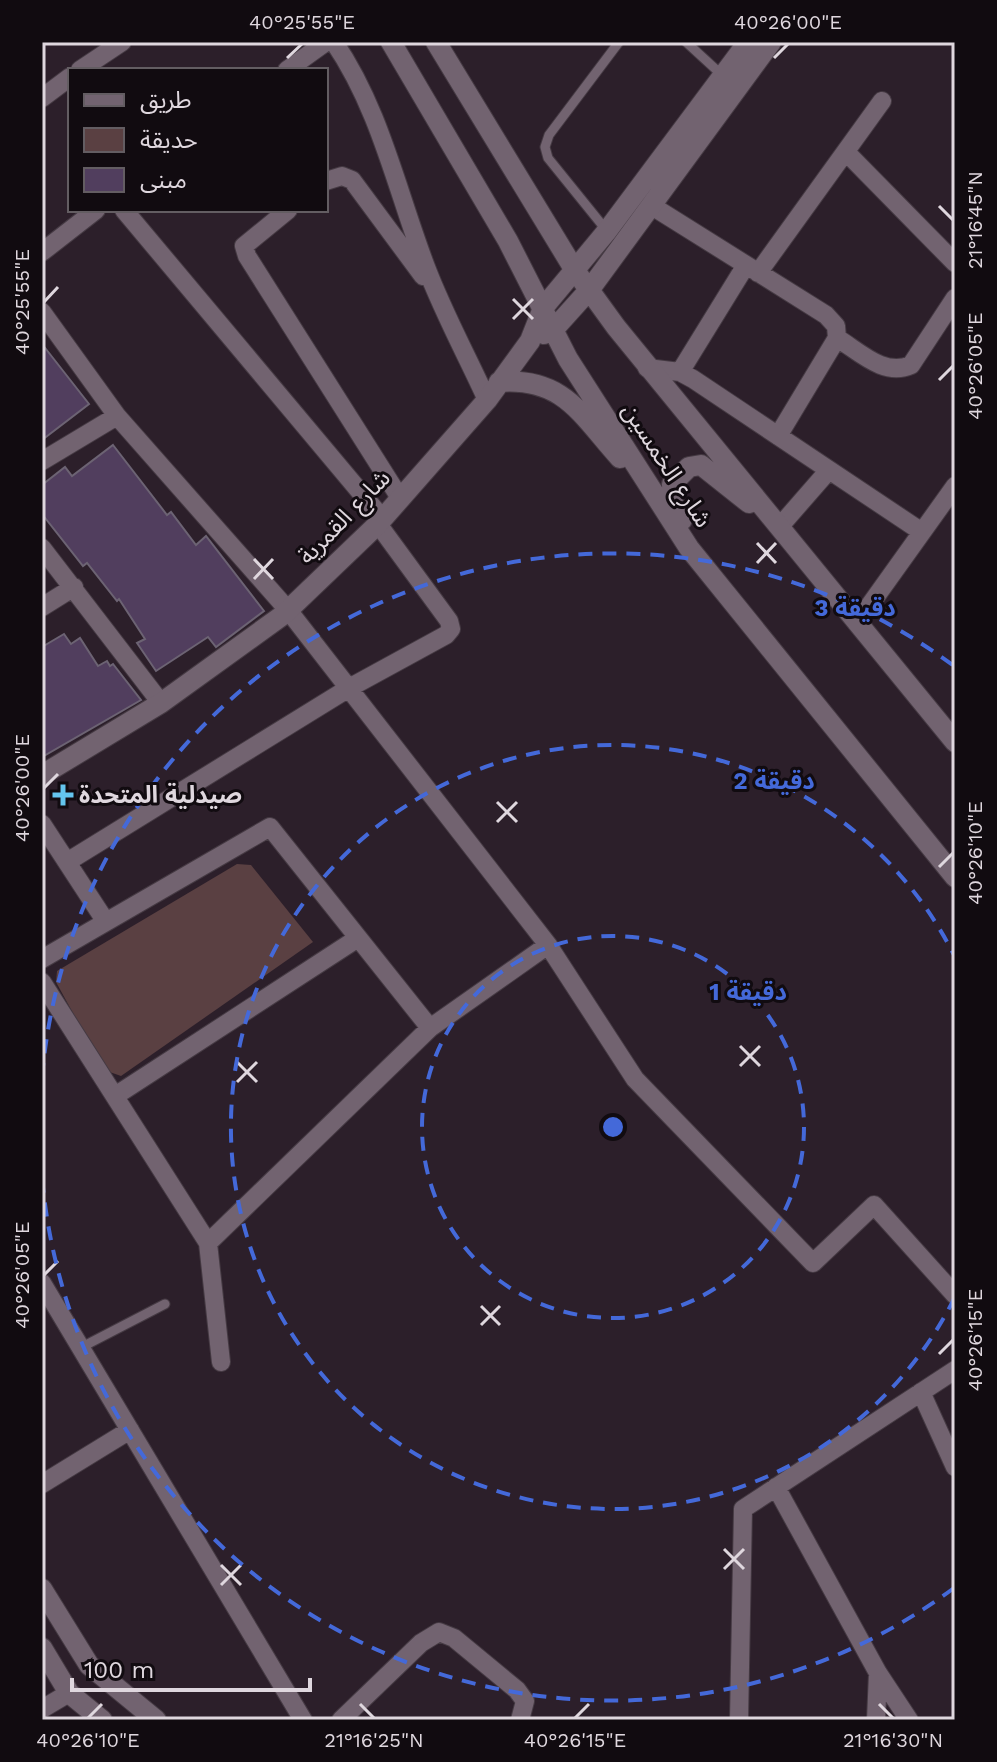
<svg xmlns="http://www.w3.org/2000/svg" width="997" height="1762" viewBox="0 0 997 1762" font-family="'Work Sans','Noto Sans Arabic',sans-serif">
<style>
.green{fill:#5a4042}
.building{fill:#513e5e;stroke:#6c6373;stroke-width:2}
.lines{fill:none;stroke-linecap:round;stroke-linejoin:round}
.lane-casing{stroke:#453a43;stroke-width:11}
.street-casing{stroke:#453a43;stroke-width:20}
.secondary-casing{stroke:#453a43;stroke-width:22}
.lane{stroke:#726370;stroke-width:9}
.street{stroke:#726370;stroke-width:18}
.secondary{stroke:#726370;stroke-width:20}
.ticks{fill:none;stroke:#dfd7de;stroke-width:3}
.ring{fill:none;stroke:#4469d9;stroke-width:4;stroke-dasharray:14 10}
.poi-dot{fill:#64c5ee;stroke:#110b10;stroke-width:3}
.labels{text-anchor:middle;stroke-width:6;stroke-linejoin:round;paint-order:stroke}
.street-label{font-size:24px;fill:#dfd7de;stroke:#110b10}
.poi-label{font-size:24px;font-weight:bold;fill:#dfd7de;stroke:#110b10;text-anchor:start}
.centre{fill:#4469d9;stroke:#110b10;stroke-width:4}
.ring-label{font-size:24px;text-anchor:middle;font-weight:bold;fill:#4469d9;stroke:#110b10;stroke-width:6;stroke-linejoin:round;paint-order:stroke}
.neatline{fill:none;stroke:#dfd7de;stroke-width:3}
.ticks-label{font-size:20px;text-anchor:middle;fill:#dfd7de}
</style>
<rect width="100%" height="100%" fill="#2c1f2a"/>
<path class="green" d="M 237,864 L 251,865 L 313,942 L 121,1076 L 104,1070 L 56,982 L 57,971 Z"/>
<path class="building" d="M 42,344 L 89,404 L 42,440 Z
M 113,445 L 167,515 L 171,512 L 196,545 L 206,536 L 264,611 L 216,647 L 208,637 L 156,671 L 137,643 L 145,639 L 119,599 L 117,601 L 87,563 L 83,566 L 42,514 L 42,485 L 65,467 L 72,476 Z
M 64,634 L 71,644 L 80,638 L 98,666 L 107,661 L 110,666 L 113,664 L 141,700 L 42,757 L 42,647 Z"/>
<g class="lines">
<g class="lane-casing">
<path id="lane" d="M 686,42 L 722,75
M 607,231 L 548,158 L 545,147 L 549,135 L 619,42
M 80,1348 L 165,1304"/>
</g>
<g class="street-casing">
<path id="street" d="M 334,42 C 380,109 397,191 426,267 C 443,312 467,356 487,400
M 80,70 L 122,42
M 287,70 L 326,42
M 42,98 L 70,77
M 846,152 L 955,263
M 326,181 L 342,176 L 352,180 L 423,276
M 652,206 L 826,315 L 836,326 L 837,338 L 778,436
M 124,210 L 382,518
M 288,210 L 244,246 L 247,256 L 400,498
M 42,252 L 96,210
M 758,273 L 882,101
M 42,312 L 117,416 L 288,610 L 548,945 L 635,1079 L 813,1263 L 874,1205 L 955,1295
M 837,338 C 860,352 884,377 911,365 L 955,298
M 647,368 L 680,372 L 693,379 L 922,532
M 680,372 L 746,265
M 42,461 L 117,416
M 781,525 L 829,470
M 42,548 L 161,703
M 42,607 L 74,587
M 857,623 L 955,486
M 42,824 L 106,922
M 67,862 L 349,688 L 446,635 L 451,629 L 449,621 L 378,524
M 42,959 L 270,827 L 430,1028
M 42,982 L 208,1243
M 115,1096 L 358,938
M 42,1283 L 303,1720
M 221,1362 L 208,1243 L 430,1028 L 548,945
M 921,1392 L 955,1467
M 42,1484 L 130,1430
M 776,1487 L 878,1673 L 909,1720
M 42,1709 L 69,1693
M 341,1720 L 421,1643 L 439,1632 L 454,1638 L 517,1690 L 525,1701 L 520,1720
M 739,1720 L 743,1509 L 955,1370
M 876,1720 L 878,1673"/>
</g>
<g class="secondary-casing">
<path id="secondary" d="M 391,42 L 508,241 L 568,359 L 689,548 L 955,877
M 436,42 L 574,269 L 616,327 L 955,742
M 544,334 L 554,329 L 590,289 L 771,42
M 499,382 C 564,377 581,415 620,458
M 682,520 L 673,506 L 672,484 L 689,467 L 701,465 L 749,503
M 42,775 L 161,703 L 283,615 L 378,524 L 487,400 L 530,341 L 543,308 L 607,231 L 748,42
M 42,1589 L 89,1665 L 156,1720
M 42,1648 L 69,1693 L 102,1720"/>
</g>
<use href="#lane" class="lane"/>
<use href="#street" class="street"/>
<use href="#secondary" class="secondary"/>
</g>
<path class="ticks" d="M 287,58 L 302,44M 774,58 L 788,44M 939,206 L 953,220M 513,299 L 533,319M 44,302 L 58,287M 513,319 L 533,299M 939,380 L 953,366M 757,543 L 776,563M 254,559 L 273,579M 757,563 L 776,543M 254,579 L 273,559M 44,788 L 58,774M 497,802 L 517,822M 497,822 L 517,802M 939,867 L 953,853M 740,1046 L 760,1066M 237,1062 L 257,1082M 740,1066 L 760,1046M 237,1082 L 257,1062M 44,1275 L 58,1261M 481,1306 L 500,1325M 481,1325 L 500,1306M 939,1354 L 953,1340M 724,1549 L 744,1569M 221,1565 L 241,1585M 724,1569 L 744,1549M 221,1585 L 241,1565M 360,1704 L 374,1718M 879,1704 L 893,1718M 88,1718 L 102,1704M 575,1718 L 589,1704"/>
<g class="ring">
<circle cx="613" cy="1127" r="191"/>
<path d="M955 1297A382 382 0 1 1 955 957"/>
<path d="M954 1588A573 573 0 0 1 42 1177M42 1077A573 573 0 0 1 954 666"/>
</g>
<path class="poi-dot" d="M59 783h8v8h8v8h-8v8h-8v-8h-8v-8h8z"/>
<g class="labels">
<g class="street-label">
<text transform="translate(667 465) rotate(57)" y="8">شارع الخمسين</text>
<text transform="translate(344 517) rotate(-46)" y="8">شارع القمرية</text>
</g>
<g class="poi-label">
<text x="79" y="803">صيدلية المتحدة</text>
</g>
</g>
<circle cx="613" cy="1127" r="12" class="centre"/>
<g class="ring-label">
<text x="855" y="616">3 دقيقة</text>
<text x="774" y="789">2 دقيقة</text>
<text x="748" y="1000">1 دقيقة</text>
</g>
<rect width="997" height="1762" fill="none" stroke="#110b10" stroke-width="88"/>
<rect x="68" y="68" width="260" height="144" fill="#110b10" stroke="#635d62" stroke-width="2"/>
<rect x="84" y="94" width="40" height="12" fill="#726370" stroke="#635d62" stroke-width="2"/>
<text x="140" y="108" font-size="24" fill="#dfd7de">طريق</text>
<rect x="84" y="128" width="40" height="24" fill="#5a4042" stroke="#635d62" stroke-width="2"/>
<text x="140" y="148" font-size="24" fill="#dfd7de">حديقة</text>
<rect x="84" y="168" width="40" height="24" fill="#513e5e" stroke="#635d62" stroke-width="2"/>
<text x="140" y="188" font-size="24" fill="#dfd7de">مبنى</text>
<path d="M72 1678v12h238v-12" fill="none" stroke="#dfd7de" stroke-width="4"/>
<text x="84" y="1678" font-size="24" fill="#dfd7de" stroke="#110b10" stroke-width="6" paint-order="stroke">100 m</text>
<rect x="44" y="44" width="909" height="1674" class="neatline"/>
<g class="ticks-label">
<text x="302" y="29">40°25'55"E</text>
<text x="788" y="29">40°26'00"E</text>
<text transform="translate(975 220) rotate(-90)" y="7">21°16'45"N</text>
<text transform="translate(22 302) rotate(-90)" y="7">40°25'55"E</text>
<text transform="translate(975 366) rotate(-90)" y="7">40°26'05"E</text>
<text transform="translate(22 788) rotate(-90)" y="7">40°26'00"E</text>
<text transform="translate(975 853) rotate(-90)" y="7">40°26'10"E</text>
<text transform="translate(22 1275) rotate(-90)" y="7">40°26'05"E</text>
<text transform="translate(975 1340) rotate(-90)" y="7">40°26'15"E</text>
<text x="88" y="1747">40°26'10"E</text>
<text x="374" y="1747">21°16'25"N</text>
<text x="575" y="1747">40°26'15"E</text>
<text x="893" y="1747">21°16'30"N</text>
</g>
</svg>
